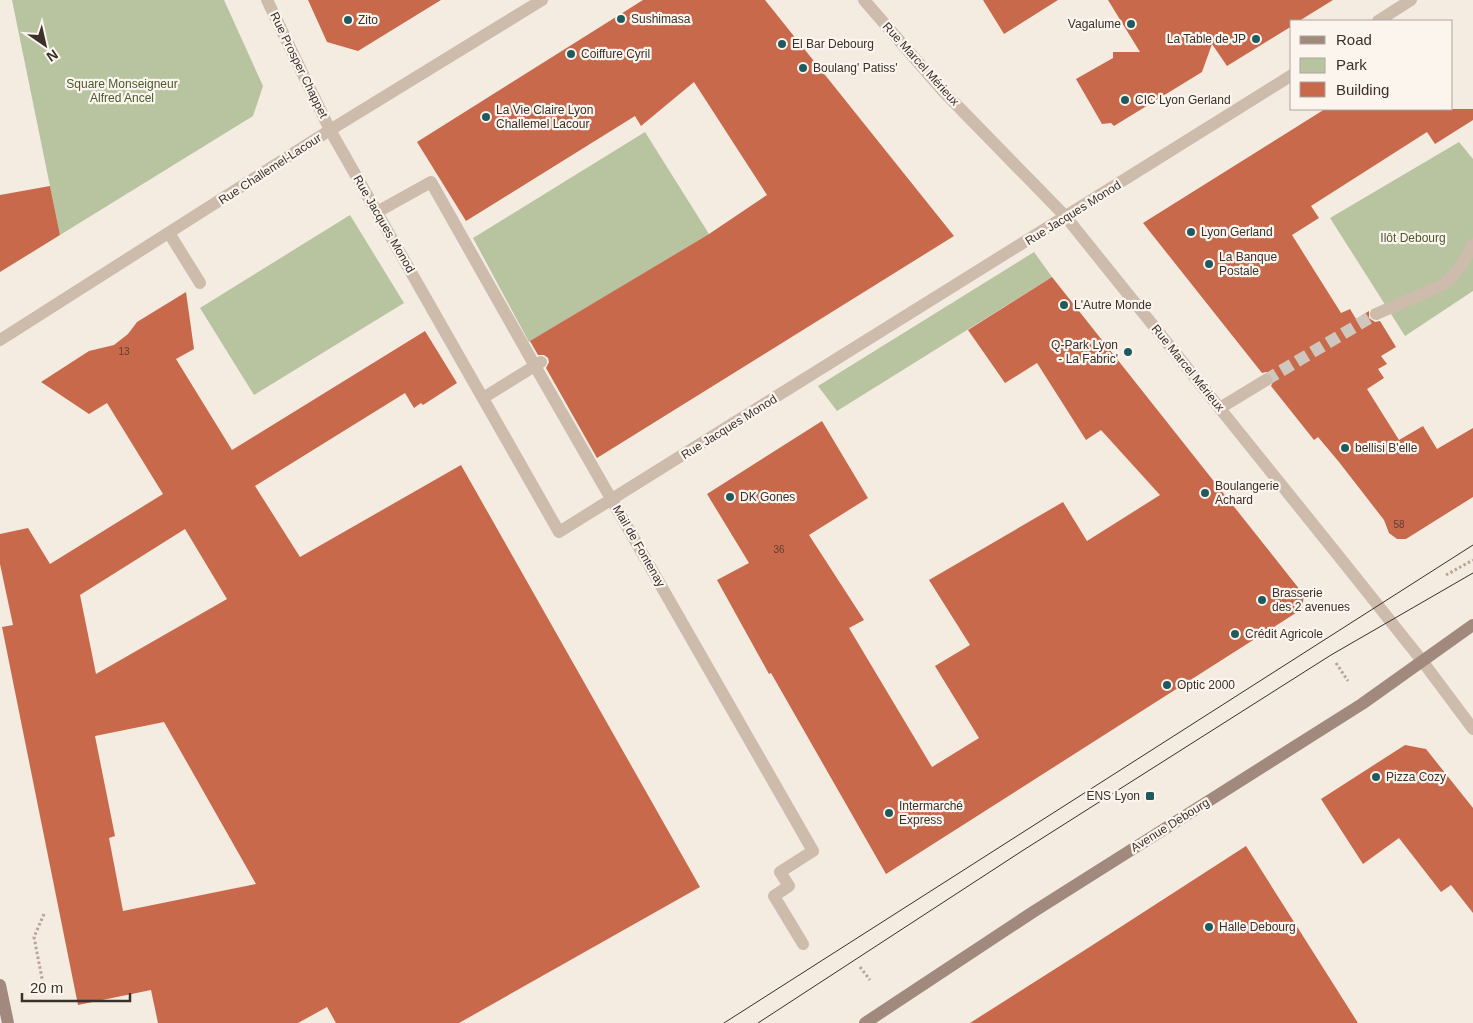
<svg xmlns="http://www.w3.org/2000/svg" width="1473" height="1023" viewBox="0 0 1473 1023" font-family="Helvetica,sans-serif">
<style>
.green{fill:#b8c4a0}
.building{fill:#c8694b;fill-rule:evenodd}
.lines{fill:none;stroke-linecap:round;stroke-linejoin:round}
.street-tunnel{stroke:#cfc6bd;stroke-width:12;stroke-dasharray:12 6;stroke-linecap:butt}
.path{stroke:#b9a596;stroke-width:3;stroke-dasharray:2.5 2.5;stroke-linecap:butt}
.lane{stroke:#cdbbac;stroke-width:12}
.street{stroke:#cdbbac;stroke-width:12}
.secondary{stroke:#a18a7d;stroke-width:12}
.tram{stroke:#3b302b;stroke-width:1}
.poi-dot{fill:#1f5a5e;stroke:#fbf5ee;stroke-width:2}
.labels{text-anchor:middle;stroke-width:4.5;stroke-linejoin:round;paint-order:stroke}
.number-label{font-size:10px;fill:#5e3e33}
.poi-label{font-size:12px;fill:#3b302b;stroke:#fbf5ee;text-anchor:start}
.street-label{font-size:12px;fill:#3b302b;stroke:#fbf5ee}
.park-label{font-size:12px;fill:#4a5a2e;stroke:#fbf5ee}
</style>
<rect width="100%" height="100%" fill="#f4ebe1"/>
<path class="green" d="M 12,0 L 224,0 L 263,86 L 253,116 L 60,235 Z
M 645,132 L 709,234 L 529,342 L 473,238 Z
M 1459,142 L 1473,159 L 1473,291 L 1405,336 L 1330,218 Z
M 350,215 L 404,303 L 254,395 L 200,308 Z
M 1034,252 L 1052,277 L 837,411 L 818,386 Z"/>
<path class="building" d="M 308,0 L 441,0 L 358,51 L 327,42 Z
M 643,0 L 765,0 L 954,236 L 597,458 L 546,368 L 549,362 L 548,358 L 544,355 L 538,355 L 530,341 L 709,234 L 767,195 L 694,82 L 641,126 L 635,116 L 466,221 L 417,142 Z
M 983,0 L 1058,0 L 1004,34 Z
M 1108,0 L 1333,0 L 1299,21 L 1292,21 L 1292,26 L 1227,66 L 1212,44 L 1202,72 L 1114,126 L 1111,123 L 1102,124 L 1076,79 L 1113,58 L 1113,52 L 1140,52 Z
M 1325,109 L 1473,109 L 1473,120 L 1435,144 L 1427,132 L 1311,206 L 1319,218 L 1292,235 L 1341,313 L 1350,309 L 1356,319 L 1369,311 L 1369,318 L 1375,322 L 1380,321 L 1396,347 L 1381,356 L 1387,364 L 1378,369 L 1384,378 L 1367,389 L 1399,440 L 1423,426 L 1437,449 L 1473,428 L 1473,497 L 1406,539 L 1397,539 L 1389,533 L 1384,520 L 1339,462 L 1318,437 L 1314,440 L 1271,386 L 1274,380 L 1273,375 L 1266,372 L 1262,373 L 1143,223 Z
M 50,186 L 60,235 L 0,272 L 0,195 Z
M 1052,277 L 1304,595 L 1302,609 L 886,874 L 771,673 L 769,674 L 717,580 L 749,563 L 707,494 L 822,421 L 868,498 L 809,535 L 864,620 L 849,628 L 932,767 L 979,738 L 935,666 L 970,645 L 929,580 L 1063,502 L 1087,541 L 1160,495 L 1101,430 L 1086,440 L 1037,363 L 1005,383 L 968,330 Z
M 186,292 L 194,349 L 176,359 L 232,450 L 425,331 L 457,383 L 423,405 L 421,403 L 414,408 L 405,393 L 255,486 L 300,557 L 461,465 L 700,887 L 459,1023 L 336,1023 L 327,1007 L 298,1023 L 158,1023 L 151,990 L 78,1005 L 2,627 L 13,625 L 0,564 L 0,534 L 28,528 L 50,564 L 163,494 L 107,403 L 89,414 L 41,382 L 89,351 L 114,345 L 128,334 L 137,322 ZM 185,529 L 227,599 L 96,674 L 80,595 ZM 164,722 L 256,884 L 123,911 L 109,838 L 115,836 L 95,736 Z
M 1405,745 L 1426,749 L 1473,808 L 1473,913 L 1451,885 L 1441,892 L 1399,838 L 1363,864 L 1321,799 Z
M 1246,846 L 1358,1023 L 970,1023 L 1088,948 Z"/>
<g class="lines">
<path class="street-tunnel" d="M 1266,380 L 1376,314"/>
<path class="path" d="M 1446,575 L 1473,560
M 1336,663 L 1348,681
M 44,914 L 34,937 L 45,994
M 860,967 L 870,980"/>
<path class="lane" d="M 169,233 L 200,283
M 1220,408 L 1266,380"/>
<path class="street" d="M 267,0 L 330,130 L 559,532 L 1292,75
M 864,0 L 943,91 L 1066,217 L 1349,569 L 1423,662 L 1473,729
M 1378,21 L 1411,0
M 377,212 L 431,182 L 535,366 L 813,851 L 780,872 L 789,886 L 774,896 L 803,944
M 1376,314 L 1445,284 L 1461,266 L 1473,244
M 0,340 L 330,130 L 542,0
M 483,398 L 541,362"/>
<path class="secondary" d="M 0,985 L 8,1023
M 865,1023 L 1033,912 L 1362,704 L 1473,625"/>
<path class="tram" d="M 724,1023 L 1473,545
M 758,1023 L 1022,851 L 1331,655 L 1473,573"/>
</g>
<g class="poi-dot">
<circle cx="621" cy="19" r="5"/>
<circle cx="348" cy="20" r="5"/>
<circle cx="1131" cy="24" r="5"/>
<circle cx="1256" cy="39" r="5"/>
<circle cx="782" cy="44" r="5"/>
<circle cx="571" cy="54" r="5"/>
<circle cx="803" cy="68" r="5"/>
<circle cx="1125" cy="100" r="5"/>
<circle cx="486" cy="117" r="5"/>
<circle cx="1191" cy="232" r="5"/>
<circle cx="1209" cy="264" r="5"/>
<circle cx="1064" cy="305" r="5"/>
<circle cx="1128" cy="352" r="5"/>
<circle cx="1345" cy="448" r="5"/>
<circle cx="1205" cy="493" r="5"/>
<circle cx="730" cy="497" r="5"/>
<circle cx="1262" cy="600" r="5"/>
<circle cx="1235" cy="634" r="5"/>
<circle cx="1167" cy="685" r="5"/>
<circle cx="1376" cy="777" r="5"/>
<rect x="1145" y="791" width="10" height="10" rx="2.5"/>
<circle cx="889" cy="813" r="5"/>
<circle cx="1209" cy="927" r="5"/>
</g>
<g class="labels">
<g class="number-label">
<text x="124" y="355">13</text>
<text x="1399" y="528">58</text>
<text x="779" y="553">36</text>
</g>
<g class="poi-label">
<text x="631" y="23">Sushimasa</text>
<text x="358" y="24">Zito</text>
<text x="1121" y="28" text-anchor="end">Vagalume</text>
<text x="1246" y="43" text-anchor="end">La Table de JP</text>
<text x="792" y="48">El Bar Debourg</text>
<text x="581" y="58">Coiffure Cyril</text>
<text x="813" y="72">Boulang' Patiss'</text>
<text x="1135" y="104">CIC Lyon Gerland</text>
<text x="496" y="114">La Vie Claire Lyon<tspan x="496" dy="14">Challemel Lacour</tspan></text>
<text x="1201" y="236">Lyon Gerland</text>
<text x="1219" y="261">La Banque<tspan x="1219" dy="14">Postale</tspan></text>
<text x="1074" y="309">L'Autre Monde</text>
<text x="1118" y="349" text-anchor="end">Q-Park Lyon<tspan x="1118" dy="14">- La Fabric'</tspan></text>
<text x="1355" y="452">bellisi B'elle</text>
<text x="1215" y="490">Boulangerie<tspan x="1215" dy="14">Achard</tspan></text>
<text x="740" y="501">DK Gones</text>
<text x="1272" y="597">Brasserie<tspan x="1272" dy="14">des 2 avenues</tspan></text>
<text x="1245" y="638">Crédit Agricole</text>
<text x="1177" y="689">Optic 2000</text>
<text x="1386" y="781">Pizza Cozy</text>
<text x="1140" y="800" text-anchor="end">ENS Lyon</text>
<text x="899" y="810">Intermarché<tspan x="899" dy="14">Express</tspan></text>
<text x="1219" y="931">Halle Debourg</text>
</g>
<g class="street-label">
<text transform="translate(921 64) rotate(48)" y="4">Rue Marcel Mérieux</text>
<text transform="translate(299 65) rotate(64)" y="4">Rue Prosper Chappet</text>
<text transform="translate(270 169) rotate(-33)" y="4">Rue Challemel-Lacour</text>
<text transform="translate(1073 213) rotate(-32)" y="4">Rue Jacques Monod</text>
<text transform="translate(384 224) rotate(60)" y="4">Rue Jacques Monod</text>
<text transform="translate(1188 368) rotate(51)" y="4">Rue Marcel Mérieux</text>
<text transform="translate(729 427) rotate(-32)" y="4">Rue Jacques Monod</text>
<text transform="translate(639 546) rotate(60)" y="4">Mail de Fontenay</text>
<text transform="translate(1170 825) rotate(-32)" y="4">Avenue Debourg</text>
</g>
<g class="park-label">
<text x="122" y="88">Square Monseigneur<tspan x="122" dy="14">Alfred Ancel</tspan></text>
<text x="1413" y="242">Ilôt Debourg</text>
</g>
</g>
<rect x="1290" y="20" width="162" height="90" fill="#fbf5ee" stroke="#aea6a0"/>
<rect x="1300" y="36" width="25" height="8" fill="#a18a7d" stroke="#aea6a0"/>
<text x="1336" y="45" font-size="15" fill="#3b302b">Road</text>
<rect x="1300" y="58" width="25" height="15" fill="#b8c4a0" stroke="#aea6a0"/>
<text x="1336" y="70" font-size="15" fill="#3b302b">Park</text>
<rect x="1300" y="82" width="25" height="15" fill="#c8694b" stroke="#aea6a0"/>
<text x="1336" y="95" font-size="15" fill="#3b302b">Building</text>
<g transform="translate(45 45) rotate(146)" stroke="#fbf5ee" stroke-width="4" paint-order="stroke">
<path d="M0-4L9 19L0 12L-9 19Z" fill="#3b302b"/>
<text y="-8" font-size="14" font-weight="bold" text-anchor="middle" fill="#3b302b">N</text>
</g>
<path d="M22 993v8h108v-8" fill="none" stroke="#3b302b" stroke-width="2.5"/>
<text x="30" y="993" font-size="15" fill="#3b302b" stroke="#fbf5ee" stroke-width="4" paint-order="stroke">20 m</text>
</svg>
